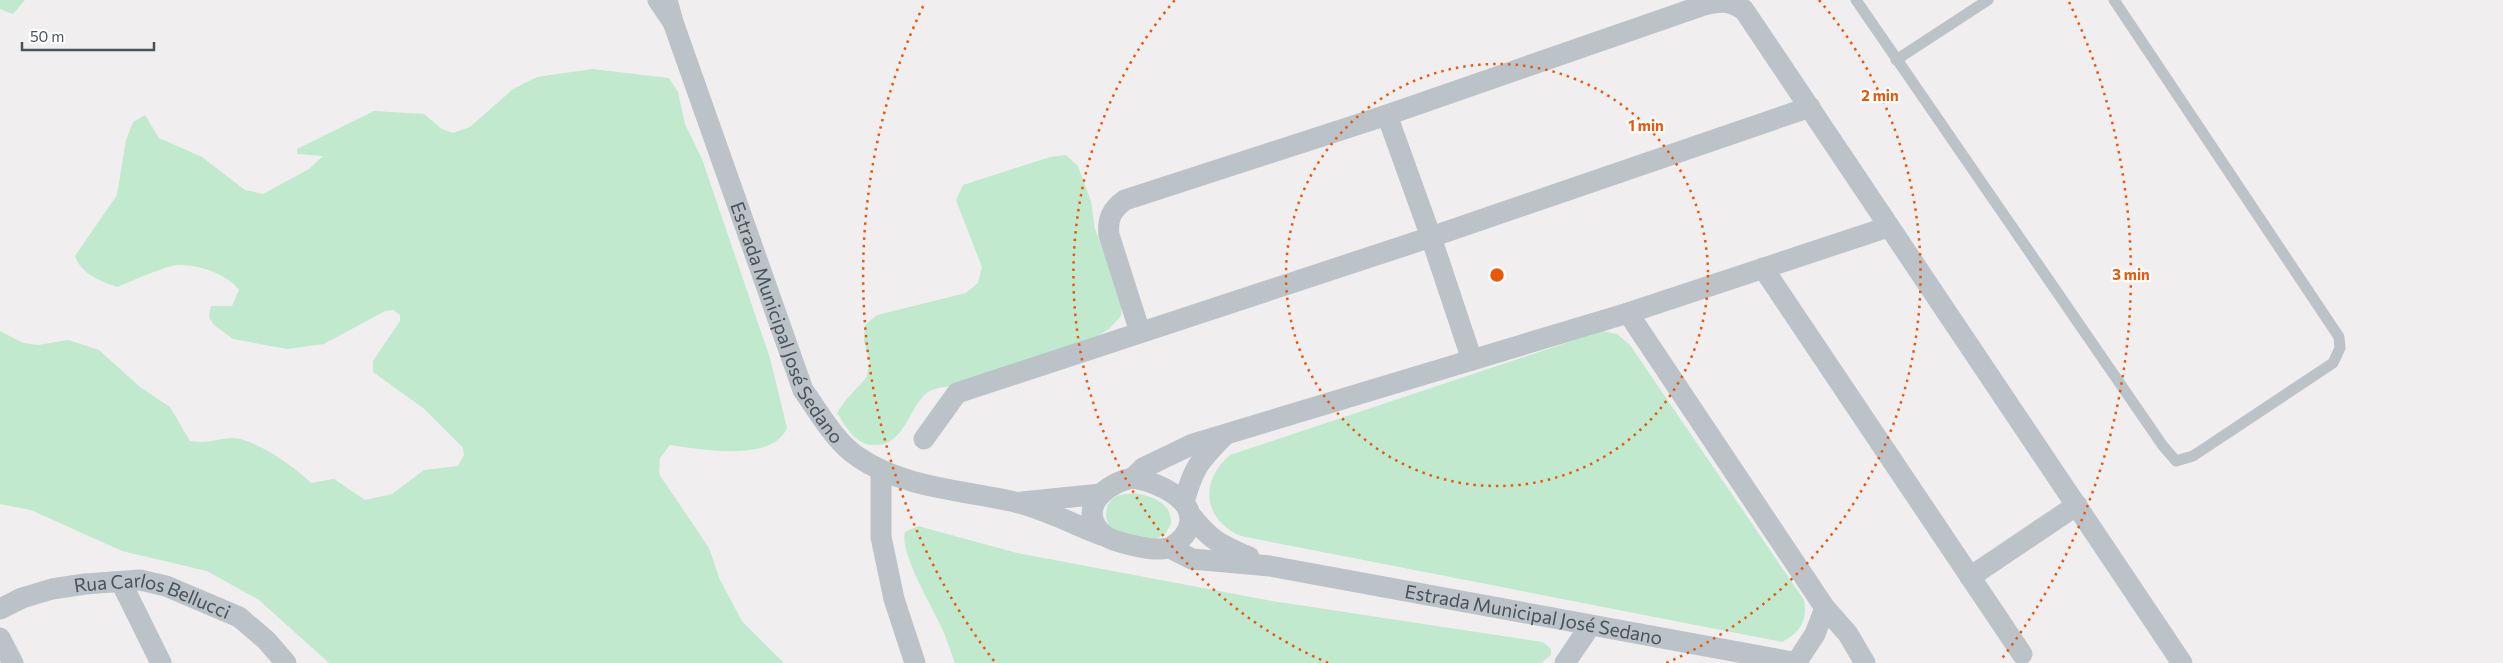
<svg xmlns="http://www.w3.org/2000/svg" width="2503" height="663" viewBox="0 0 2503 663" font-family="Commissioner,sans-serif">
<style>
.green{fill:#c1e9cd}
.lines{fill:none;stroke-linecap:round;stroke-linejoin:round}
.lane{stroke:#bbc3c9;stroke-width:11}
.street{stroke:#bbc3c9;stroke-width:21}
.ring{fill:none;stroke:#e8590c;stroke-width:2.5;stroke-dasharray:2.5 5}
.labels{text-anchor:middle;stroke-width:4.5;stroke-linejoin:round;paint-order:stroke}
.street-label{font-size:19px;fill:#485259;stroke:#fff}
.centre{fill:#e8590c;stroke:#fff;stroke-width:2.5}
.ring-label{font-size:15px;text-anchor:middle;font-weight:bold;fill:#e8590c;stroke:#fff;stroke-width:4.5;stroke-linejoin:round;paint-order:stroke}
</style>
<rect width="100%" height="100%" fill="#f0eeee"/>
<path class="green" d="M 0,0 L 25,0 L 13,14 L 0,9 Z
M 592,69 L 669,78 L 678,92 L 685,124 L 702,159 L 770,358 L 787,428 C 773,463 698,449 670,445 L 660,458 L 659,474 L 709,548 L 720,580 L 742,621 L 784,663 L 329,663 L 259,600 L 207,571 L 122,551 L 31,510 L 0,504 L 0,331 L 23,343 L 38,345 L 68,340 L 99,350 L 140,387 L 170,407 L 190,441 C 209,444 215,439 232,438 C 252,437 298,469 311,483 L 334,479 L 365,500 L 392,494 L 424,470 L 458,466 L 464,455 L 463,448 L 423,408 L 373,372 L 373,361 L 400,321 L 400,315 L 393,310 L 385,311 L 324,344 L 287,349 L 233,339 L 214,325 L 209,317 L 211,306 L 232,306 L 239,290 C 229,274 191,261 172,266 C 153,271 135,280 117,287 C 99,280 82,275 75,256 L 117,195 L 126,140 L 133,122 L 145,115 L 159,138 L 202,157 L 245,190 L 263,194 L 309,169 L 323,156 L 297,154 L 297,149 L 374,111 L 424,114 L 442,129 L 453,133 L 470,127 L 513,89 L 537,77 Z
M 1066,155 L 1078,166 L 1091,201 L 1095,229 L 1122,300 L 1121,316 L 1109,329 L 1095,337 C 1051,352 1007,370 961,384 C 951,387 938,386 928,392 C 908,407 905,447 873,445 C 856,445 845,426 837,413 L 845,401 L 866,378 L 870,363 L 864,341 L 865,325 L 877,315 L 966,293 L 978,283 L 982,267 L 956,200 L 963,185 L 1050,157 Z
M 1602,331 L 1617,334 L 1630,345 L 1804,600 C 1808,620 1800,633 1782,642 L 1241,536 C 1203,520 1199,481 1230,455 Z
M 1134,493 C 1152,496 1172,502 1171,524 L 1165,534 L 1156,539 C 1144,537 1128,538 1117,533 C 1104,528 1102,504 1115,497 C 1120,494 1128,494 1134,493 Z
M 918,526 L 1017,553 L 1272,601 L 1543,642 L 1551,649 L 1551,655 L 1541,663 L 955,663 C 951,653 948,643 944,633 C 935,611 899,554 905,532 Z"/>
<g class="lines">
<path class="lane" d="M 1856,0 L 2163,446 L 2176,461 L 2193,456 L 2333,363 L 2340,348 L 2339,337 L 2114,0
M 1896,60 L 1988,0"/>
<g class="street">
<path d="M 658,0 L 673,22 L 667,0"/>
<path id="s1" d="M 673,22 L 803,390 C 819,412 835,442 858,457 C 903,488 963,490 1015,502 C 1044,509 1073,524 1101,535"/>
<path d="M 1387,115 L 1431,237 L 1472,360"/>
<path d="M 1763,268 L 2022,654"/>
<path d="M 1628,313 L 1825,608 L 1848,634 L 1865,663"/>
<path d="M 1140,332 L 1109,235 C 1107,219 1112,209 1125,200 L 1387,115 L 1701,6 C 1719,1 1729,0 1744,10 L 2182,663"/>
<path d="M 924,439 L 957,393 L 1431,237 L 1810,107"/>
<path d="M 881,471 L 881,537 L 894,599 L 915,663"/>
<path d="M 1133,478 L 1143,468 L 1193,444 L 1628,313 L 1888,227"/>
<path d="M 1133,478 C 1155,482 1203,500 1187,531 C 1184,537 1175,546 1168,548 C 1155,551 1140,547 1127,544 C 1113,540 1103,538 1096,526 C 1081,501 1113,481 1133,478 Z"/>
<path d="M 1022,502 L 1101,494"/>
<path d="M 1184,502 C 1193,469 1199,461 1223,437"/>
<path d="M 1189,513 C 1210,540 1219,544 1249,557"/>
<path id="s2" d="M 1170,548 L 1192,559 L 1270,566 L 1798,663"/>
<path d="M 1970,577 L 2077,505"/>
<path d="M 121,582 L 161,663"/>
<path id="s3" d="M 0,609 L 22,598 L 52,589 L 85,584 L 140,580 L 166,586 L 239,617 L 266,640 L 286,663"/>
<path d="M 0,638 L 13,663"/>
<path d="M 1565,663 L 1590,626"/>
<path d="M 1796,663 L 1815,634 L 1825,608"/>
</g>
</g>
<g class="ring">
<circle cx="1497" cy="275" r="211"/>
<path d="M1328 663A423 423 0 0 1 1175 0M1819 0A423 423 0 0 1 1666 663"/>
<path d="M994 661A634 634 0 0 1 925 2M2069 2A634 634 0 0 1 2000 661"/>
</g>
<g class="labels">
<g class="street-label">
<text dy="7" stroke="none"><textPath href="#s1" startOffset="322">Estrada Municipal José Sedano</textPath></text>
<text dy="7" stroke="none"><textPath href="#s3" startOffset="159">Rua Carlos Bellucci</textPath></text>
<text dy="7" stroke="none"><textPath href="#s2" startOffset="371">Estrada Municipal José Sedano</textPath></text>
</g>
</g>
<circle cx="1497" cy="275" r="8" class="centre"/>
<g class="ring-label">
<text x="1880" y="101">2 min</text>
<text x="1646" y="131">1 min</text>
<text x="2131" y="280">3 min</text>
</g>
<path d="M22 42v8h132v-8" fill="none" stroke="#485259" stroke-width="2.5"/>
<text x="30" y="42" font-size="15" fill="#485259" stroke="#ffffff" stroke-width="4" paint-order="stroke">50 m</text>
</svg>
